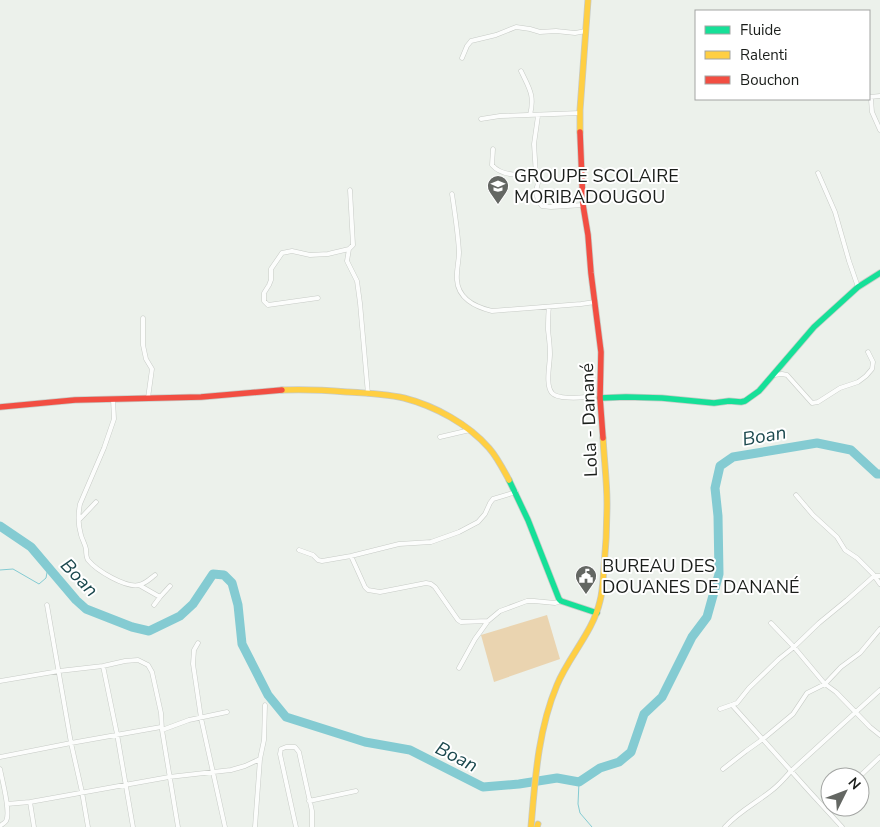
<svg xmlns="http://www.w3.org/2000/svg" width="880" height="827" viewBox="0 0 880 827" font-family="'Nunito Sans',sans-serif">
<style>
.pitch{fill:#ead4b0}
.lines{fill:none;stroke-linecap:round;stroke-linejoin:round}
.stream{stroke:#84cbd2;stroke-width:1}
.river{stroke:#84cbd2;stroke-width:9}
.street-casing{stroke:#c7cbc6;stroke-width:5}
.fast-casing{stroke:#c7cbc6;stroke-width:7}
.slow-casing{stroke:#c7cbc6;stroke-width:7}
.jam-casing{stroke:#c7cbc6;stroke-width:7}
.street{stroke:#fcfdfc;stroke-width:4}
.fast{stroke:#16e098;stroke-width:5.5}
.slow{stroke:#ffcf43;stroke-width:5.5}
.jam{stroke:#f24e42;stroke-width:5.5}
.labels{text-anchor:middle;stroke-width:4;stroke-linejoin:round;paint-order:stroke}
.poi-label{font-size:18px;fill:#1a1d1a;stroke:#fff;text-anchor:start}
.street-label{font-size:18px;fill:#1a1d1a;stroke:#fff}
.water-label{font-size:19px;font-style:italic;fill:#1b484e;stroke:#fff}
</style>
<rect width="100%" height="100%" fill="#ecf1eb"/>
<path class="pitch" d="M 547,615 L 560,659 L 494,682 L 481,635 Z"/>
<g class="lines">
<path class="stream" d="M 0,570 L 13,569 L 39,584 L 46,578 L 48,567
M 579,782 L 578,804 L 580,813 L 592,827"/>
<path class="river" d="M 0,526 L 31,547 L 76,600 L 86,609 L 132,627 L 149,631 L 180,616 L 193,604 L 213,574 L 224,575 L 232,583 L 238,605 L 242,644 L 268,695 L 286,717 L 365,742 L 410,750 L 483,787 L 519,784 L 557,778 L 579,782 L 600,768 L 619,762 L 631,752 L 644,714 L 662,697 L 692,637 L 707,617 L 719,574 L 718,516 L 715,488 L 720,466 L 733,457 L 817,443 L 851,450 L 877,474 L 880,474"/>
<g class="street-casing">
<path id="street" d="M 462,58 L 467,46 L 471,41 L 496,35 L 516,27 L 530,29 L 540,32 L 556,31 L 575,33 L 586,31
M 521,71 C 529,88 535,95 530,115
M 869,96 L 871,100 L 872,112 L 880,130
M 870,97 L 880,96
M 538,116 L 534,144 L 536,175 L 538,183 L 536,191 L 538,201 L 542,206 L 551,207 L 583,205
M 481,119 L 500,116 L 580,113
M 493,149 L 492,165 C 502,177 522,175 536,175
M 818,173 L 835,212 L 849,261 L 858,287
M 350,190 L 353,245 L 349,249 L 347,261 L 357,281 L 360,303 L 368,394
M 452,194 C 455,214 458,233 459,252 C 459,261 456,271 457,280 C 458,298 475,307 492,311 L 581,304 L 595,302
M 318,298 L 268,305 L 264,301 L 264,293 L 269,285 L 271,280 L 271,269 L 282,253 L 292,251 L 310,255 L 328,254 L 349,249
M 549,307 C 548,314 548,322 548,330 C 549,338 550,346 550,354 C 550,364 545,385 552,393 C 557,399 578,398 586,397
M 143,318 L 143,345 L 146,359 L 152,369 L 148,398
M 774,375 L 782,374 L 787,375 L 812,403 L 818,402 L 840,388 L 858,382 L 866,376 L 872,369 L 873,362 L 868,352
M 113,399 L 114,419 L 104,448 L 80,504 C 78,514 78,525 81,535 C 82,539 85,544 86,549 C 86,553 86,557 88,560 C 97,571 126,588 139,585 C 145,584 151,578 155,575
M 440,437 L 470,430
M 796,495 L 813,515 L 837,537 L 845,550 L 857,558 L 873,574 L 880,584
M 79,520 L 96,502
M 299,550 L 313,555 L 318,560 L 322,561 L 351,556 L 399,544 L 431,542 L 459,532 L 478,522 L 485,514 L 490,503 L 493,499 L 516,492
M 351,556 L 365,587 L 368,590 L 380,592 L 426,583 L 431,584 L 435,587 L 458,620 L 461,622 L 488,621
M 139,585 L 160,597
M 47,605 L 71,743 L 82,792 L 88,827
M 154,605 L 160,597 L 170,586
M 771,623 L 794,647 L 825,684 L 836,692 L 870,727 L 880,735
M 198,643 L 194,650 L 193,664 L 196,684 L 201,718 L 225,827
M 103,666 L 117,734 L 133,827
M 459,668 L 475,639 L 488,621 L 500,611 L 527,601 L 534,601 L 555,603 L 561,601
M 0,681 L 59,671 L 103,666 L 125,661 L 138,660 L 148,665 L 152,672 L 161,713 L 162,730 L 178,827
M 732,705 L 809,791 L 842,827
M 720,709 L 737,703 L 749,688 L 779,659 L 794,647 L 819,623 L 847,600 L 874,576 L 880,576
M 162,730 L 189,720 L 227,712
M 0,757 L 71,743 L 161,727
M 0,769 C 2,779 11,813 6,821 C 6,822 1,825 0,826
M 723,769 L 746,751 L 763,739 L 793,714 L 807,693 L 825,684 L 841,667 L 860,653 L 880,629
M 859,777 L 880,757
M 309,801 L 356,791
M 30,802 L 34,827
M 7,804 L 30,802 L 169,777 L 231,770 L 245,766 L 260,759 L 264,740 L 265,705
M 255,827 L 260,759
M 296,827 L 280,754 L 281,749 L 286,747 L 295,747 L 299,752 L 312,811 L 312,827
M 725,827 C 738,812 756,803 771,791 C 779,785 785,778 791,771 L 880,690"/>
</g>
<g class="fast-casing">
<path id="fast" d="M 600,398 L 626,397 L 662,398 L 714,403 L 729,401 L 741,402 L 745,401 L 759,391 L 814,327 L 858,287 L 880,273
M 509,480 L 528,520 L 559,599 L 561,601 L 597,613"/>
</g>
<g class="slow-casing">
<path id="slow" d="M 580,132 L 580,110 L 588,0
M 282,390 C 304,389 325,390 347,392 C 366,393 386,394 404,398 C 435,406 468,424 489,448 C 497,457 503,469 509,480
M 531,827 C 535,780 538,730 557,685 C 569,656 593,632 600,601 C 603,590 603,578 604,567 C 606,546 607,524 607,503 C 607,481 604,459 603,438
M 537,827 L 538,824"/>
</g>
<g class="jam-casing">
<path id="jam" d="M 580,132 L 583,205 L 588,235 L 591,273 L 601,352 L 600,398 L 603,438
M 0,407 L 75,400 L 201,397 L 282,390"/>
</g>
<use href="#street" class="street"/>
<use href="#fast" class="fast"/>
<use href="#slow" class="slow"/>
<use href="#jam" class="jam"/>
</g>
<defs>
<g id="school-pin" transform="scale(1.125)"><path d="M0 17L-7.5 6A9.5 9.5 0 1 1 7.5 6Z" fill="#646763" stroke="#fff"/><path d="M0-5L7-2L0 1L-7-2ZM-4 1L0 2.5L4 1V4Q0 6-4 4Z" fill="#fff"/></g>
<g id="civic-pin" transform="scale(1.125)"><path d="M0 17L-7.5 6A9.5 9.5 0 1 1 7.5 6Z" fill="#646763" stroke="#fff"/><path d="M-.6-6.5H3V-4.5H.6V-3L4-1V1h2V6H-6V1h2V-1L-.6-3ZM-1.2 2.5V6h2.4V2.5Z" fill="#fff"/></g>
</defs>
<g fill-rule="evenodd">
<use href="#school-pin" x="498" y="186"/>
<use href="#civic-pin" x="586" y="576"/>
</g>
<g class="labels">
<g class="poi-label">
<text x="514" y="182">GROUPE SCOLAIRE<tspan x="514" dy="21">MORIBADOUGOU</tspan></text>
<text x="602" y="572">BUREAU DES<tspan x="602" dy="21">DOUANES DE DANANÉ</tspan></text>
</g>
<g class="street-label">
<text transform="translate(589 420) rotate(-92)" y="6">Lola - Danané</text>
</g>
<g class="water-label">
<text transform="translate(764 435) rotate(-10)" y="7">Boan</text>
<text transform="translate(80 577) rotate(46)" y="7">Boan</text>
<text transform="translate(457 756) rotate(27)" y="7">Boan</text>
</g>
</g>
<rect x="695" y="10" width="175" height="90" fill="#ffffff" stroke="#a3a5a3"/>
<rect x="705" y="26" width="25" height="8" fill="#16e098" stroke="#a3a5a3"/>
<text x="740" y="35" font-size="15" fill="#1a1d1a">Fluide</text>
<rect x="705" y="51" width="25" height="8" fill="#ffcf43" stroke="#a3a5a3"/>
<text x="740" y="60" font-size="15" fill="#1a1d1a">Ralenti</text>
<rect x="705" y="76" width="25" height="8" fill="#f24e42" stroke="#a3a5a3"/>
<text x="740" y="85" font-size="15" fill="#1a1d1a">Bouchon</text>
<g transform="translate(845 792) rotate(48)"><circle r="24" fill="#ffffff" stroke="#a3a5a3"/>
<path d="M0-4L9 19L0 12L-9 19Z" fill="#646763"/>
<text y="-8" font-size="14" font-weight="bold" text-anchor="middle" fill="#1a1d1a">N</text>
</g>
</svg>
